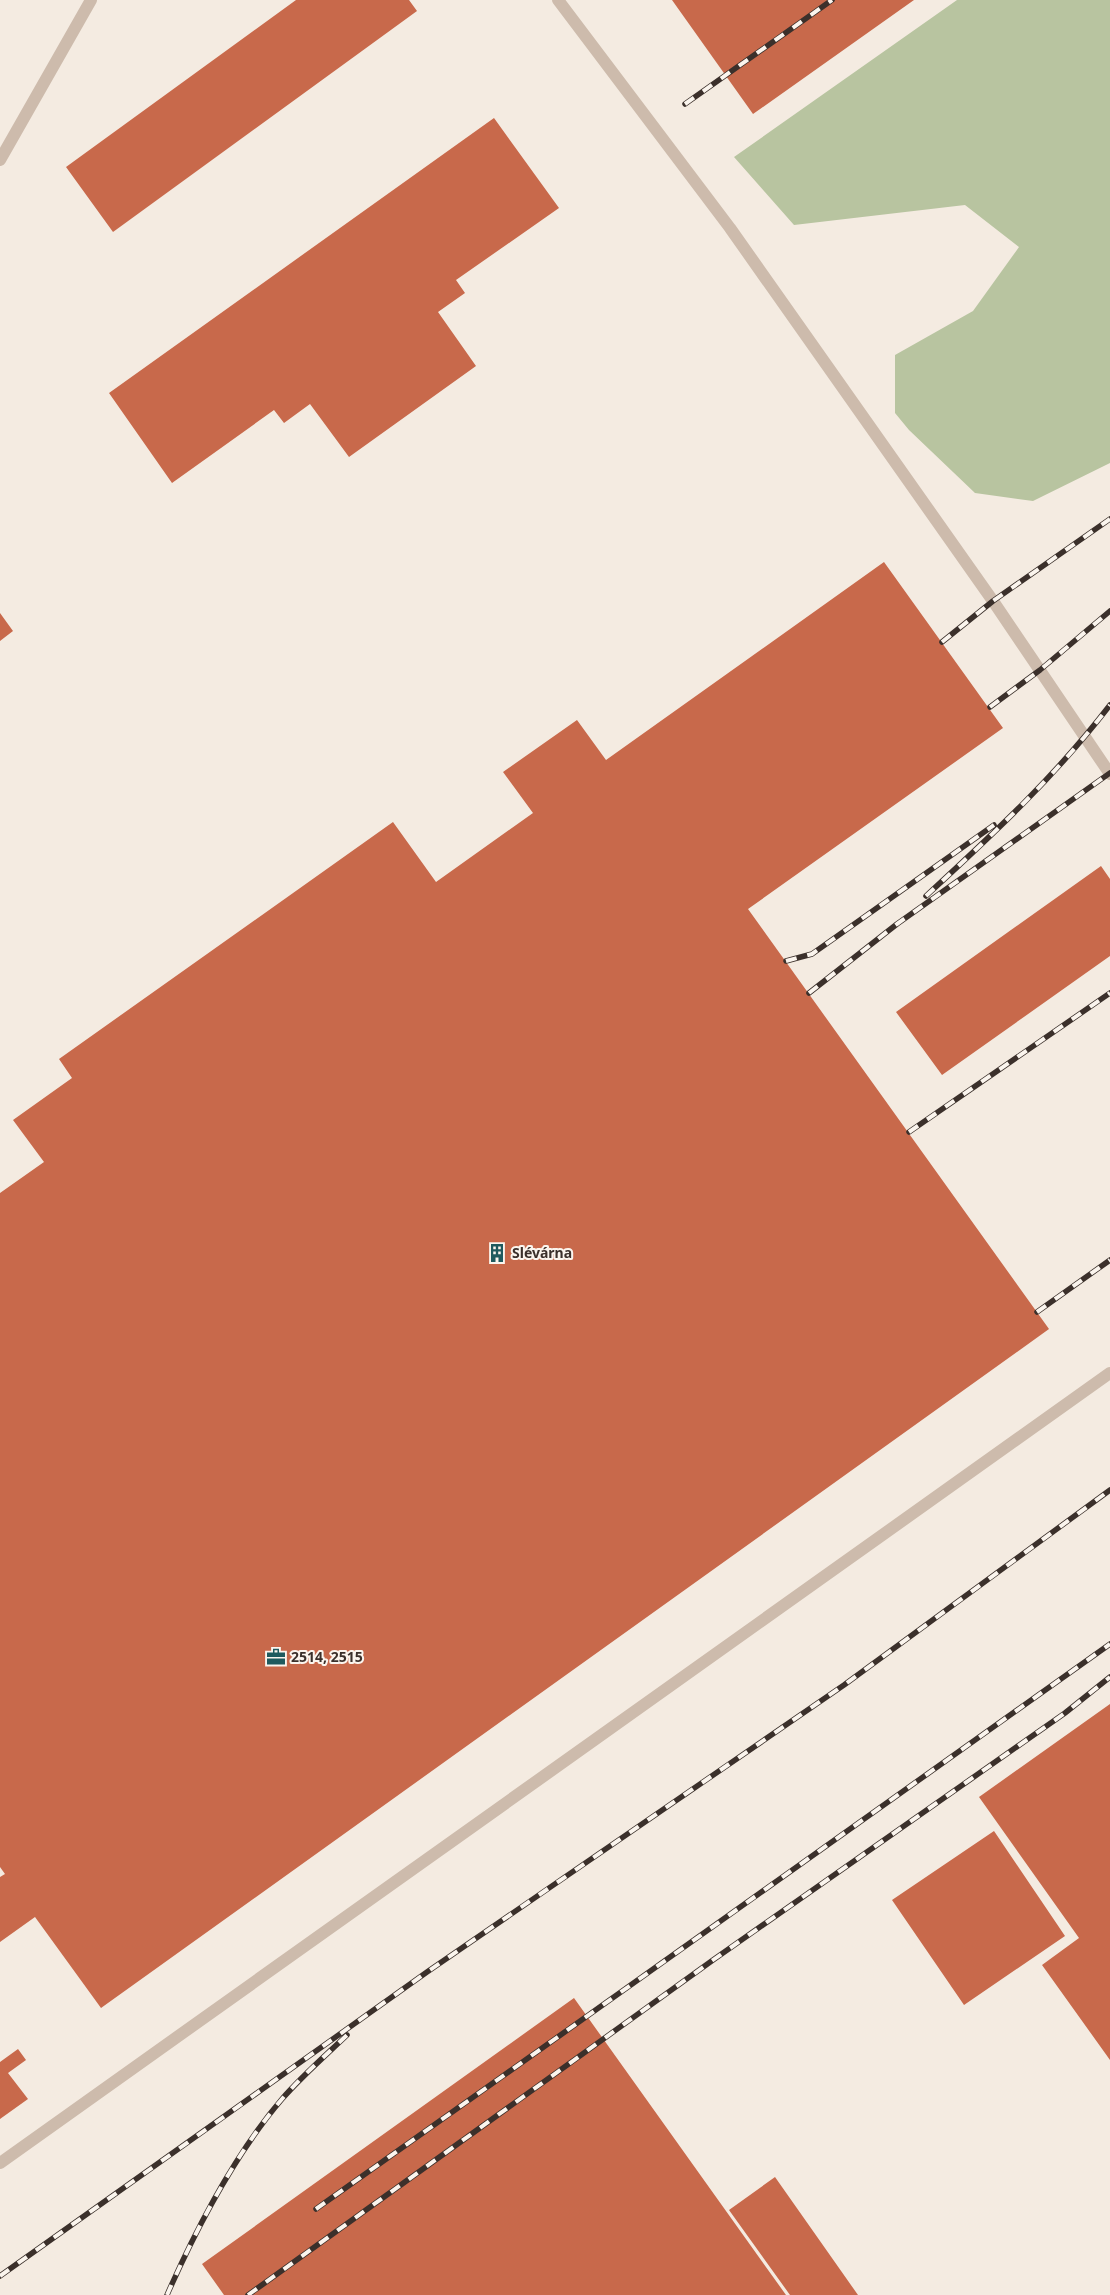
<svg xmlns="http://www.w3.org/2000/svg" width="1110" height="2295" viewBox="0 0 1110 2295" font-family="'Noto Sans',sans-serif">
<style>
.green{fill:#b8c4a0}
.building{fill:#c8694b}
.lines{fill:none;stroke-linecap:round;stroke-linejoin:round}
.lane{stroke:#cdbbac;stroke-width:12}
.rail-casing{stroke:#3b302b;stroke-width:5.5}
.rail{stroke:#fbf5ee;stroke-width:4;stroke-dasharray:11;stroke-linecap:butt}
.labels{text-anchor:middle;stroke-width:4;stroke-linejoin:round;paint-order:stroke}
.poi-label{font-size:14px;font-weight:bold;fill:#3b302b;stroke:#fbf5ee;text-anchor:start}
</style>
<rect width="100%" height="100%" fill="#f4ebe1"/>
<path class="green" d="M 957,0 L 1110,0 L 1110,463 L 1033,501 L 975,493 L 909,430 L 895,413 L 895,355 L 973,311 L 1019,247 L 965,205 L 794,225 L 734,157 Z"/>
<path class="building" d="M 296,0 L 409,0 L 417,11 L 113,232 L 66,167 Z
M 672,0 L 914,0 L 753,114 Z
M 494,118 L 559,208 L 456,280 L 465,293 L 438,312 L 476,366 L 349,457 L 310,404 L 284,423 L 274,410 L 172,483 L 109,393 Z
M 884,562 L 1003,728 L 748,909 L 1049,1329 L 101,2008 L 35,1917 L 0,1942 L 0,1877 L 5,1874 L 0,1867 L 0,1193 L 44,1162 L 13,1120 L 72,1078 L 59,1059 L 393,822 L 436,882 L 533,813 L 503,772 L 577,720 L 606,760 Z
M 0,613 L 13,631 L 0,641 Z
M 1101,866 L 1110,879 L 1110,956 L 942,1075 L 896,1012 Z
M 1110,1704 L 1110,2060 L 1042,1965 L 1079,1938 L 979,1797 Z
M 994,1831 L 1065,1936 L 964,2005 L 892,1900 Z
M 574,1998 L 786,2295 L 224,2295 L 202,2264 Z
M 18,2049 L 26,2060 L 8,2073 L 28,2099 L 0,2119 L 0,2062 Z
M 775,2177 L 858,2295 L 790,2295 L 729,2210 Z"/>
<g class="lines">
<path class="lane" d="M 558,0 L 730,228 L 993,601 L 1110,774
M 0,160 L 91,0
M 0,2163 L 1110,1373"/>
<g class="rail-casing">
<path id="rail" d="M 685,104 L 832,0
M 942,642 L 993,601 L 1110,519
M 990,707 L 1040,670 L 1110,611
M 926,896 C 992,835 1055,777 1110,705
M 786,961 L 812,954 L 994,825
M 809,993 L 897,924 L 1110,773
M 909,1132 L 1110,993
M 1037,1312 L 1110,1260
M 316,2209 L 1110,1644
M 0,2276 L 427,1972 L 844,1685 L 1110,1490
M 167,2295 C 196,2229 235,2154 282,2099 C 302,2076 325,2056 347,2035
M 248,2295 L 713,1960 L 1065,1713 L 1110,1677"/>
</g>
<use href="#rail" class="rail"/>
</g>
<defs>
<g id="building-bare" transform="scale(1.5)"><path d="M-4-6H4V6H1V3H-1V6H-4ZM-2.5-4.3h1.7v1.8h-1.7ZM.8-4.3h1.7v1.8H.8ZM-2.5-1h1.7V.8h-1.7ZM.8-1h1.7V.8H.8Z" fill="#1f5a5e" stroke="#fbf5ee" stroke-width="2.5" paint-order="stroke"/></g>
<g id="office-bare" transform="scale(1.5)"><path d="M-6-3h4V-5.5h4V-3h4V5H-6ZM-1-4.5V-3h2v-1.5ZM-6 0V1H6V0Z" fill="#1f5a5e" stroke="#fbf5ee" stroke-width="2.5" paint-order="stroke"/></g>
</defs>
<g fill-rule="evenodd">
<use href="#building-bare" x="497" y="1253"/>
<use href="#office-bare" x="276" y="1657"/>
</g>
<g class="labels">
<g class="poi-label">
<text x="512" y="1258">Slévárna</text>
<text x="291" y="1662">2514, 2515</text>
</g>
</g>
</svg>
